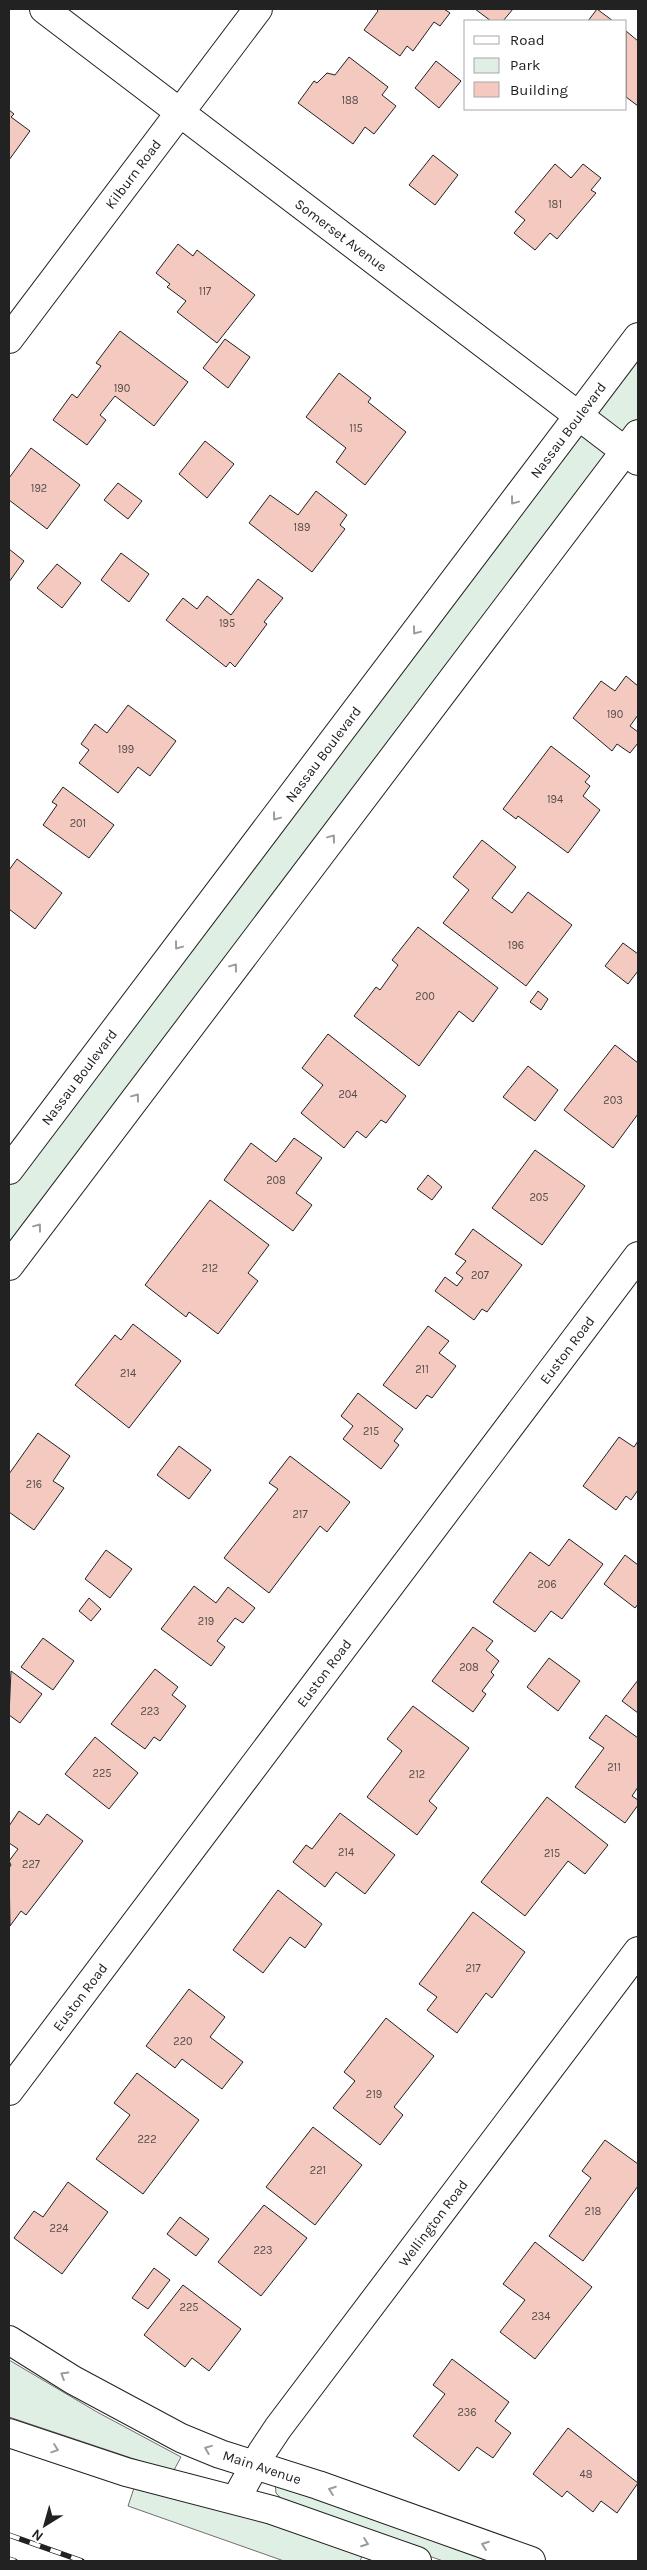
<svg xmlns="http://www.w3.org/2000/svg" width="647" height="2570" viewBox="0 0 647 2570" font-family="Karla,sans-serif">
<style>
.green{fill:#e0efe3;stroke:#6f6f6f}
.building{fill:#f3c9c0;stroke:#222}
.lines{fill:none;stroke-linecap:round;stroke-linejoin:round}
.minor-casing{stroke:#222;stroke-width:30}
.major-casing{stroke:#222;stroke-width:30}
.minor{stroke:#fff;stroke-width:28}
.major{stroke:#fff;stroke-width:28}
.rail-casing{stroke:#222;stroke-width:5.5}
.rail{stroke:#fff;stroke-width:4;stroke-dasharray:11;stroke-linecap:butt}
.oneway{stroke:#9c9c9c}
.labels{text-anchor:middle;stroke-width:4;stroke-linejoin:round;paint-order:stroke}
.number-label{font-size:11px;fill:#564c4a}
.street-label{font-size:14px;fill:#222;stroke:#fff}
</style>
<rect width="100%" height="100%" fill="#fff"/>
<path class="green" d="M 638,336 L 638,425 L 9,1262 L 9,1171 Z
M 9,2360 L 97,2412 L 181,2457 L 173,2472 L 9,2417 Z
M 275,2483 L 530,2561 L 443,2561 L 288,2506 L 276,2493 Z
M 134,2488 L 295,2530 L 363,2554 L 360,2561 L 284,2561 L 128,2506 Z"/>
<path class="building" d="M 376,9 L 444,9 L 450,13 L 440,26 L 434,22 L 413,51 L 407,46 L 400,56 L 364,30 L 378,11 Z
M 475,9 L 513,9 L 503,21 L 491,21 Z
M 597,9 L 613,21 L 588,21 Z
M 626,31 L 638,41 L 638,106 L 626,97 Z
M 349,57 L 388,87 L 382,95 L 396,106 L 374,134 L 365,127 L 353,144 L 298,103 L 314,81 L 317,83 L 327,73 L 335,75 Z
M 436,61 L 461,81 L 439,108 L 415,88 Z
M 9,110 L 14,114 L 11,117 L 30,131 L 9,160 Z
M 433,155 L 458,175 L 435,205 L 409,185 Z
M 555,164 L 571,178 L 583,164 L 601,178 L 591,190 L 596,193 L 557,239 L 550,233 L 535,250 L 514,233 L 525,220 L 515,212 Z
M 178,244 L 193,256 L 197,250 L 255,295 L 217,343 L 177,312 L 186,301 L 167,287 L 170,284 L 156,273 Z
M 120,331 L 188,382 L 154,426 L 115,396 L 100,415 L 106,420 L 87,445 L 53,420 L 72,394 L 77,398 L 101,366 L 96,363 Z
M 225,339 L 250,357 L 228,388 L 203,368 Z
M 339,373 L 371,398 L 368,402 L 406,432 L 365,485 L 336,462 L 346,448 L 306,417 Z
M 205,441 L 234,464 L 207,498 L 179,474 Z
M 31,448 L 80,485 L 47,529 L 9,500 L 9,478 Z
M 118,483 L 142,501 L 128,519 L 104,500 Z
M 316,491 L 347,515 L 340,525 L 345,529 L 312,572 L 249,523 L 270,495 L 298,515 Z
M 9,549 L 24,561 L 9,582 Z
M 121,553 L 149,574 L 129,602 L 101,580 Z
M 57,564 L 81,583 L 62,608 L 37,588 Z
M 258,579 L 283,598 L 264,622 L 267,624 L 235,667 L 230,662 L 226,667 L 166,620 L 183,598 L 197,609 L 207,596 L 231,615 Z
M 626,676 L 638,686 L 638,715 L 630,726 L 638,732 L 638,743 L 630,753 L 617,744 L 612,751 L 573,718 L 601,681 L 615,691 Z
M 128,705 L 176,741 L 150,776 L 138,767 L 118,793 L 79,763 L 89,750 L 81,744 L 95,724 L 107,733 Z
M 551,746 L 590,776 L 585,782 L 590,786 L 583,796 L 600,810 L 568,853 L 518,816 L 516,819 L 503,809 Z
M 63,787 L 114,825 L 89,858 L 43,825 L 57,805 L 52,802 Z
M 482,840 L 516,867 L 492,898 L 512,913 L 528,892 L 572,925 L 526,986 L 443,923 L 469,890 L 453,877 Z
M 17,859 L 62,893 L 35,929 L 9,909 L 9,870 Z
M 418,927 L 498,988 L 473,1022 L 459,1011 L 419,1066 L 354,1016 L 376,987 L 380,990 L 398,965 L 392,960 Z
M 623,943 L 638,954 L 638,971 L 628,984 L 605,966 Z
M 538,991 L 548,999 L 541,1010 L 530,1002 Z
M 328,1034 L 406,1096 L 386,1123 L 381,1120 L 366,1138 L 357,1131 L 344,1148 L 301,1113 L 323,1085 L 302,1068 Z
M 615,1045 L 638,1063 L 638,1114 L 613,1148 L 564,1110 Z
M 528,1066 L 558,1090 L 535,1121 L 503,1097 Z
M 294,1138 L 322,1158 L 296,1193 L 312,1205 L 293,1231 L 224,1180 L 251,1143 L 276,1162 Z
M 535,1150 L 585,1186 L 542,1245 L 492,1208 Z
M 428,1175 L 442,1187 L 432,1200 L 417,1189 Z
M 210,1200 L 269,1245 L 248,1273 L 258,1281 L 218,1334 L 189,1312 L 186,1317 L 145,1285 Z
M 473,1229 L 522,1265 L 487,1312 L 482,1309 L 474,1320 L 435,1291 L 445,1277 L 457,1286 L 463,1278 L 456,1273 L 466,1261 L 455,1254 Z
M 133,1324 L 181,1361 L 129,1428 L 75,1385 L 115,1335 L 121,1340 Z
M 428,1326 L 449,1341 L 439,1353 L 456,1366 L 432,1398 L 427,1395 L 416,1409 L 383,1385 Z
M 358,1393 L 403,1429 L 394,1441 L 399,1445 L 381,1469 L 343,1439 L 353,1426 L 341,1416 Z
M 38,1433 L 70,1456 L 53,1481 L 64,1488 L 34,1530 L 9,1512 L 9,1474 Z
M 619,1437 L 634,1447 L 638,1441 L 638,1490 L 631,1500 L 626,1496 L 616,1510 L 583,1486 Z
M 179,1446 L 211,1470 L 189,1499 L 157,1475 Z
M 290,1456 L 350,1502 L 327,1532 L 320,1526 L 269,1593 L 224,1558 L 278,1489 L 269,1483 Z
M 569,1539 L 603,1564 L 562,1619 L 551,1611 L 535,1632 L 493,1602 L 530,1552 L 549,1566 Z
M 106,1550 L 132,1569 L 110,1598 L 85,1579 Z
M 625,1555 L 638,1565 L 638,1604 L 635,1608 L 604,1584 Z
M 194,1586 L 216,1603 L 228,1587 L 255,1608 L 243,1623 L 235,1618 L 217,1641 L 225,1647 L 211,1666 L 161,1629 Z
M 89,1598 L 101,1609 L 91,1621 L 79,1611 Z
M 473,1627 L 493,1641 L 486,1650 L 499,1661 L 491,1672 L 494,1675 L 482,1691 L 486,1694 L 473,1712 L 432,1681 Z
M 43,1638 L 74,1661 L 53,1690 L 21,1667 Z
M 549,1658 L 580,1681 L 558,1711 L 527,1687 Z
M 155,1669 L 178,1687 L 172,1695 L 186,1706 L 160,1741 L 154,1737 L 145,1749 L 111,1724 Z
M 11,1671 L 42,1694 L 20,1723 L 9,1715 Z
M 638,1680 L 638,1713 L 622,1701 Z
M 413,1706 L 469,1748 L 429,1801 L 437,1808 L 417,1835 L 367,1797 L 402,1751 L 387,1739 Z
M 606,1715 L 638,1738 L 638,1787 L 632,1796 L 638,1800 L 638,1805 L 625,1823 L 575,1787 L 604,1748 L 589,1738 Z
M 95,1737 L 138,1773 L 109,1809 L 65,1774 Z
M 547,1797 L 608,1845 L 585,1874 L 568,1861 L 525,1916 L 481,1882 Z
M 19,1811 L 39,1825 L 47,1814 L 83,1841 L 26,1915 L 21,1911 L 10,1926 L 9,1868 L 11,1865 L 9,1861 L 18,1849 L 9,1843 L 9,1826 Z
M 340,1813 L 395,1855 L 365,1894 L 336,1872 L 325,1887 L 293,1862 L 306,1845 L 312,1849 Z
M 278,1890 L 322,1924 L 305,1948 L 290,1937 L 263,1973 L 233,1950 Z
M 473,1912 L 525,1952 L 492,1998 L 486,1993 L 457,2033 L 427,2010 L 437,1997 L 419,1984 Z
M 189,1989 L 225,2017 L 210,2037 L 243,2062 L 222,2089 L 182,2059 L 175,2068 L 146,2046 Z
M 386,2018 L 434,2056 L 394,2107 L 403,2115 L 380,2145 L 333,2108 L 355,2081 L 344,2072 Z
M 137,2073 L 199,2120 L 143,2194 L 96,2159 L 130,2115 L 114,2103 Z
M 313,2127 L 362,2165 L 315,2225 L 266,2187 Z
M 605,2140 L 638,2164 L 638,2186 L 583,2261 L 549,2236 L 591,2178 L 582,2171 Z
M 68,2182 L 108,2212 L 62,2274 L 14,2238 L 34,2211 L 43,2217 Z
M 264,2205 L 307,2238 L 261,2296 L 218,2262 Z
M 180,2217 L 209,2239 L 196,2256 L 167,2234 Z
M 535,2242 L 592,2287 L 535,2359 L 500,2332 L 525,2300 L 503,2284 Z
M 154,2268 L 170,2280 L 148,2309 L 132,2298 Z
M 183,2285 L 241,2329 L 209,2371 L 192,2358 L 185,2367 L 144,2335 Z
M 452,2359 L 509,2402 L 495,2421 L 511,2433 L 493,2458 L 477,2447 L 459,2471 L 413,2436 L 445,2394 L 433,2385 Z
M 568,2428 L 638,2483 L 617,2513 L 601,2501 L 593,2512 L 567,2491 L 562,2497 L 533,2474 Z"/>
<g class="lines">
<g class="minor-casing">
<path id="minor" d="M 44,9 L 638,461
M 9,339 L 258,9
M 9,2091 L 638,1256
M 9,2340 L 73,2380 L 181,2438 L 220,2454 L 318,2485 L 531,2561
M 9,2433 L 126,2472 L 272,2510 L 417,2561
M 236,2499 L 262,2452 L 278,2428 L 638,1951"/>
</g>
<g class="major-casing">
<path id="major" d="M 9,1170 L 638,337
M 9,1266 L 638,434"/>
</g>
<use href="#minor" class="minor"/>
<use href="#major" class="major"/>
<g class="rail-casing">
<path id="rail" d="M 9,2535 L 82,2561
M 9,2559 L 15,2561"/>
</g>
<use href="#rail" class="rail"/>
</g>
<defs><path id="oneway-chevron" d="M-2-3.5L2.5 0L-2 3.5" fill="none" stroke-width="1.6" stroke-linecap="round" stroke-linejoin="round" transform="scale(1.25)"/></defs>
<g class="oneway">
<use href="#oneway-chevron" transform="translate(514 501) rotate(127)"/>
<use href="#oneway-chevron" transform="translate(416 631) rotate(127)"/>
<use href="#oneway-chevron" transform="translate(276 817) rotate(127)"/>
<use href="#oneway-chevron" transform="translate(332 838) rotate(-53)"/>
<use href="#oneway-chevron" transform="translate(178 946) rotate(127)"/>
<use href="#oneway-chevron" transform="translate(234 967) rotate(-53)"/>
<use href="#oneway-chevron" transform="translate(136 1097) rotate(-53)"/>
<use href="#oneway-chevron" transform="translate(38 1227) rotate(-53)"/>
<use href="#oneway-chevron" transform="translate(64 2375) rotate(-149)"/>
<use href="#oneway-chevron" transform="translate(55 2449) rotate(19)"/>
<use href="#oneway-chevron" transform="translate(208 2449) rotate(-158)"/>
<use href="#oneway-chevron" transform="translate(332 2490) rotate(-160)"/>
<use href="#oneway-chevron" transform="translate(365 2543) rotate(20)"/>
<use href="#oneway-chevron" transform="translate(485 2545) rotate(-160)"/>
</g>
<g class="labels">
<g class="number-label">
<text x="350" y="104">188</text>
<text x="555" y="208">181</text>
<text x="205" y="295">117</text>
<text x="122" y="392">190</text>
<text x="356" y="432">115</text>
<text x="39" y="492">192</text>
<text x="302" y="531">189</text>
<text x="227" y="627">195</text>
<text x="615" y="718">190</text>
<text x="126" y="753">199</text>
<text x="555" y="803">194</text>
<text x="78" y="827">201</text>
<text x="516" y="949">196</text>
<text x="425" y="1000">200</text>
<text x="348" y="1098">204</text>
<text x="613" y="1104">203</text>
<text x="276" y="1184">208</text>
<text x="539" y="1201">205</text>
<text x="210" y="1272">212</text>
<text x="480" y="1279">207</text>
<text x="422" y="1373">211</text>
<text x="128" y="1377">214</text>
<text x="371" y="1435">215</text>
<text x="34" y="1488">216</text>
<text x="300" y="1518">217</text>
<text x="547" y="1588">206</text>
<text x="206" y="1625">219</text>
<text x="469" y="1671">208</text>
<text x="150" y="1715">223</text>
<text x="614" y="1771">211</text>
<text x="102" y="1777">225</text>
<text x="417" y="1778">212</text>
<text x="346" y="1856">214</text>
<text x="552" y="1857">215</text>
<text x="31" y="1868">227</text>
<text x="473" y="1972">217</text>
<text x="183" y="2045">220</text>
<text x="374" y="2098">219</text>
<text x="147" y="2143">222</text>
<text x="318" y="2174">221</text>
<text x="593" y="2215">218</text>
<text x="59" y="2232">224</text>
<text x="263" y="2254">223</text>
<text x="189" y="2311">225</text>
<text x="541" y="2320">234</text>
<text x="467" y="2416">236</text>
<text x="586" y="2478">48</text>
</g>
<g class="street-label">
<text transform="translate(133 174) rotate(-53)" y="5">Kilburn Road</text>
<text transform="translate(341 235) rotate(37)" y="5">Somerset Avenue</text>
<text transform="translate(568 430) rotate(-53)" y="5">Nassau Boulevard</text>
<text transform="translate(323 754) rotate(-53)" y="5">Nassau Boulevard</text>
<text transform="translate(79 1077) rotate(-53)" y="5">Nassau Boulevard</text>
<text transform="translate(567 1350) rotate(-53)" y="5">Euston Road</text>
<text transform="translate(324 1673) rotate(-53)" y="5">Euston Road</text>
<text transform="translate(80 1997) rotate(-53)" y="5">Euston Road</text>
<text transform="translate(433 2223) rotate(-53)" y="5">Wellington Road</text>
<text transform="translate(262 2467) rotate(18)" y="5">Main Avenue</text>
</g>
</g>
<rect width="647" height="2570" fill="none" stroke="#222222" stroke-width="20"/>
<rect x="464" y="20" width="162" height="90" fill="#ffffff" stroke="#a7a7a7"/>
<rect x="474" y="36" width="25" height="8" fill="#ffffff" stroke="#a7a7a7"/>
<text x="510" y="45" font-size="15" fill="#222222">Road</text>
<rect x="474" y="58" width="25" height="15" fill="#e0efe3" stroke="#a7a7a7"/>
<text x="510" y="70" font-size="15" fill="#222222">Park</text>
<rect x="474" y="82" width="25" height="15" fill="#f3c9c0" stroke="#a7a7a7"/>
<text x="510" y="95" font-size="15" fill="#222222">Building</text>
<g transform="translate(45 2525) rotate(217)" stroke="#ffffff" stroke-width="4" paint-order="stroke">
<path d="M0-4L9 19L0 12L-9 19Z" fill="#222222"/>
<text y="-8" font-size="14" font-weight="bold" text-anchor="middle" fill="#222222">N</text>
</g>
</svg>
